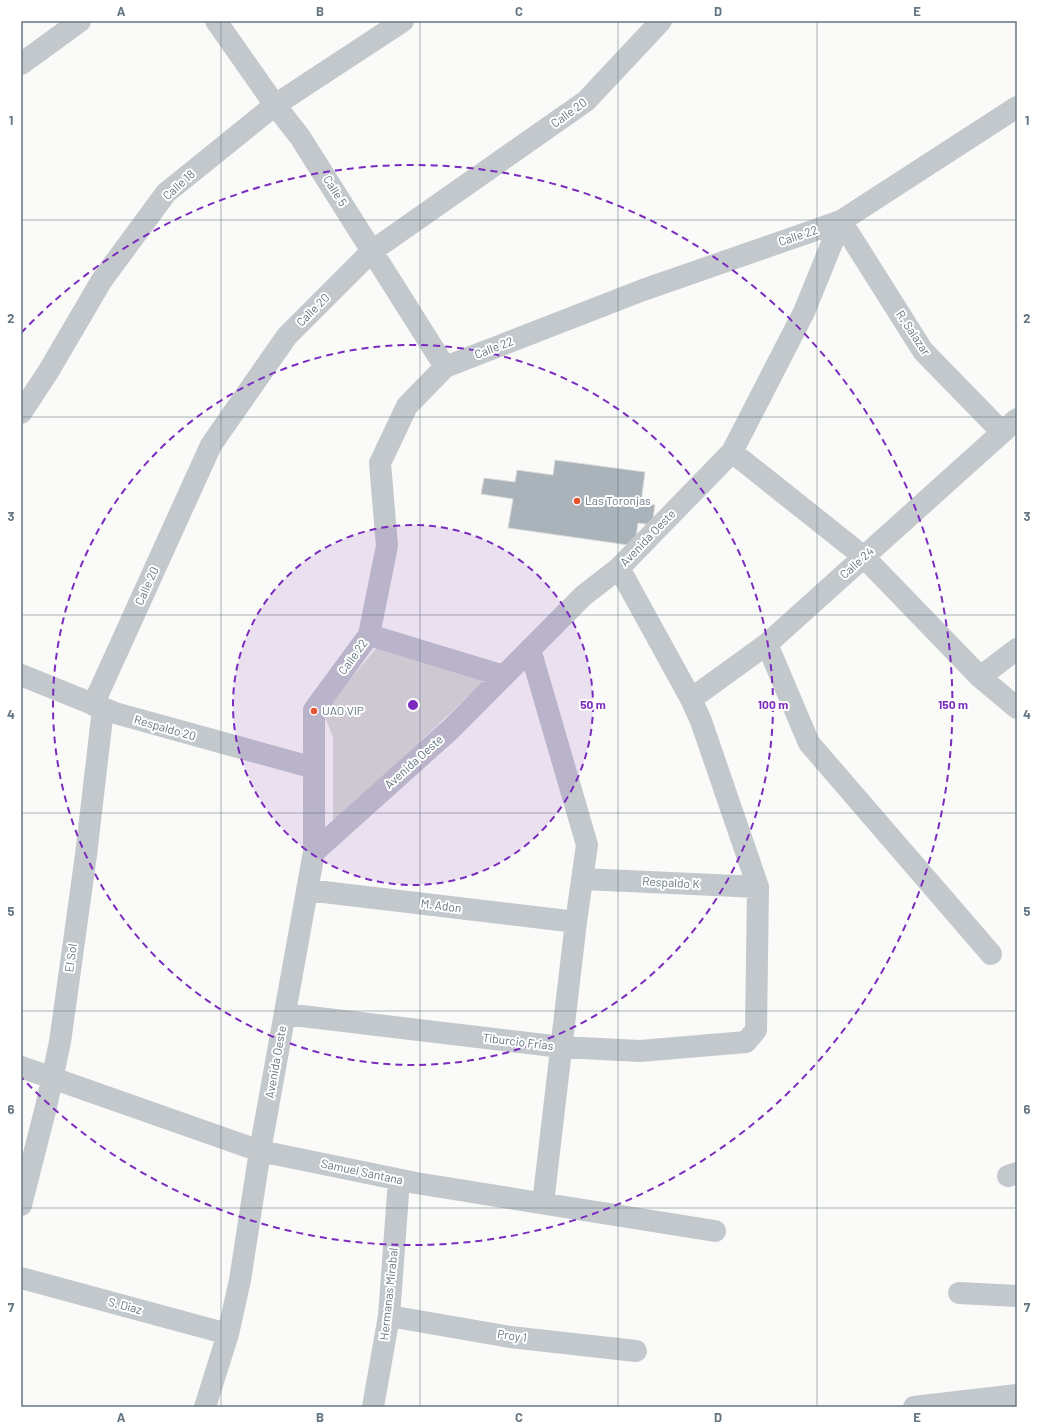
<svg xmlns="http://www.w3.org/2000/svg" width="1038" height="1428" viewBox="0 0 1038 1428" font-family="Barlow,sans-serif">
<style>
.green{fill:#dadfd7}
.building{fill:#aab3b9;stroke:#dcdcda}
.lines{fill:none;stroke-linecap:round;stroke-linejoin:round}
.street{stroke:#c3c8cc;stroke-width:22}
.grid{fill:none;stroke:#657683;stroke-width:1;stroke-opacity:0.55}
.ring{fill:none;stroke:#7b2cbf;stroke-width:2;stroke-dasharray:7 5}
.poi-dot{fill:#e4572e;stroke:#fff;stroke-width:1.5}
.labels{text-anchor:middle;stroke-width:4;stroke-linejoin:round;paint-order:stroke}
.street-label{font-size:12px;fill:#657683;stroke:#fff}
.poi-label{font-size:12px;fill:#657683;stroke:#fff;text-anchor:start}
.centre{fill:#7b2cbf;stroke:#fff;stroke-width:2}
.ring-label{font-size:12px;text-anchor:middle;font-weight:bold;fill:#7b2cbf;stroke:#fff;stroke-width:4;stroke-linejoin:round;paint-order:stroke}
.neatline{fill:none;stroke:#657683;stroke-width:1.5}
.grid-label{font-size:13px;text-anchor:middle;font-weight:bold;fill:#657683}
</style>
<rect width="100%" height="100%" fill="#fafaf8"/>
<path class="green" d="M 378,646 L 484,681 L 333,824 L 333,737 L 323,712 Z"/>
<path class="building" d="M 555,460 L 645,472 L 641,503 L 655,505 L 652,525 L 638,523 L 635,546 L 508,528 L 513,499 L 481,494 L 484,478 L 515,482 L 517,470 L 553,475 Z"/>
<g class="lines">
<path class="street" d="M 216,21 L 275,105 L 300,137 L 445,367
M 21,64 L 80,21
M 841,221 L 923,351 L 1002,432
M 21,413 L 48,372 L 102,280 L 166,193 L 275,105 L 403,21
M 732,452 L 864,557 L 980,677 L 1017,708
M 369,635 L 504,676
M 767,644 L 809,743 L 991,954
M 530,649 L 587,845 L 576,922 L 543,1203
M 21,675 L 115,713 L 314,768
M 980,677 L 1017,649
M 691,699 L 767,644 L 1017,419
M 93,705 L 211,445 L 287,336 L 372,251 L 586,101 L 661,21
M 314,852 L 451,729 L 583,596 L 619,568 L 732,452 L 804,312 L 841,221
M 583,879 L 758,887
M 307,890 L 576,922
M 285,1014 L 561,1047 L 640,1051 L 746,1042 L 756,1030 L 758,887 L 701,721 L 691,699 L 619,568
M 21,1067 L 260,1151 L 416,1183 L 715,1231
M 1008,1176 L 1017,1173
M 21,1205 L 46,1107 L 60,1042 L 86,855 L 103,709
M 21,1278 L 228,1334
M 959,1293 L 1017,1296
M 389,1316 L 510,1337 L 636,1351
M 205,1407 L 228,1334 L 240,1280 L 260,1151 L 314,852 L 314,710 L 369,635 L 387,546 L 380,463 L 407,406 L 445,367 L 643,290 L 841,221 L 1017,107
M 373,1407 L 389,1316 L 399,1180
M 914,1407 L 1017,1395"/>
</g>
<path class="grid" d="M 221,21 L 221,1407M 420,21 L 420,1407M 618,21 L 618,1407M 817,21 L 817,1407M 21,220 L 1017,220M 21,417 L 1017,417M 21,615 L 1017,615M 21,813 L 1017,813M 21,1011 L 1017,1011M 21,1208 L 1017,1208"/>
<circle cx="413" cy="705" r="180" fill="#7b2cbf" fill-opacity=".12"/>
<g class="ring">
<circle cx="413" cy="705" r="180"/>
<circle cx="413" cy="705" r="360"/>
<path d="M21 333A540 540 0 1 1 21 1077"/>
</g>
<g class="poi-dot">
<circle cx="577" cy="501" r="4"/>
<circle cx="314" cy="711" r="4"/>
</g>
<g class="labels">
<g class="street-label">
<text transform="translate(569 113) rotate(-36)" y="4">Calle 20</text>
<text transform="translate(179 185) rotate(-42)" y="4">Calle 18</text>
<text transform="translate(335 191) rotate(58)" y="4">Calle 5</text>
<text transform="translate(798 236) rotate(-19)" y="4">Calle 22</text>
<text transform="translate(313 310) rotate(-45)" y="4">Calle 20</text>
<text transform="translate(913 333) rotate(56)" y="4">R. Salazar</text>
<text transform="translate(494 348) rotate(-21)" y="4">Calle 22</text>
<text transform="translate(648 538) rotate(-46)" y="4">Avenida Oeste</text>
<text transform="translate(857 563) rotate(-42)" y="4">Calle 24</text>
<text transform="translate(147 586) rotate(-66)" y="4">Calle 20</text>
<text transform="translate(353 657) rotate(-54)" y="4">Calle 22</text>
<text transform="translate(165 728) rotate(16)" y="4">Respaldo 20</text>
<text transform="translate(414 762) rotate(-42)" y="4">Avenida Oeste</text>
<text transform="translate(671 883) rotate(3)" y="4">Respaldo K</text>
<text transform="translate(441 906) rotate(7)" y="4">M. Adon</text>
<text transform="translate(71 958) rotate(-82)" y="4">El Sol</text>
<text transform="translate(518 1042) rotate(7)" y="4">Tiburcio Frias</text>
<text transform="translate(276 1062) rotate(-80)" y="4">Avenida Oeste</text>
<text transform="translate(362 1172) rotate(12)" y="4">Samuel Santana</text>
<text transform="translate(389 1294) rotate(-84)" y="4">Hermanas Mirabal</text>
<text transform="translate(125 1306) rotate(15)" y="4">S. Diaz</text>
<text transform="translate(512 1336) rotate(8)" y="4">Proy 1</text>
</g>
<g class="poi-label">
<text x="585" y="505">Las Toronjas</text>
<text x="322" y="715">UAO VIP</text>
</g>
</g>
<circle cx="413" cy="705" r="6" class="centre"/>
<g class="ring-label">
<text x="593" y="709">50 m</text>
<text x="773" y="709">100 m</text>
<text x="953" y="709">150 m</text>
</g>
<rect width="1038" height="1428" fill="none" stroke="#ffffff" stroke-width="44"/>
<rect x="22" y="22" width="994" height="1384" class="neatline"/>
<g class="grid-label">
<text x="121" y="16">A</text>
<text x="320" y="16">B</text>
<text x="519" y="16">C</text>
<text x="718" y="16">D</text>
<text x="917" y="16">E</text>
<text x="11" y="125">1</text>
<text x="1027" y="125">1</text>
<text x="11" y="323">2</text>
<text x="1027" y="323">2</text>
<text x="11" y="521">3</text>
<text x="1027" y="521">3</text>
<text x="11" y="719">4</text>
<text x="1027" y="719">4</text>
<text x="11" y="916">5</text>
<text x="1027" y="916">5</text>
<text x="11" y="1114">6</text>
<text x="1027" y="1114">6</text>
<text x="11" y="1312">7</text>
<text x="1027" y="1312">7</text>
<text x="121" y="1422">A</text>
<text x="320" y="1422">B</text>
<text x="519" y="1422">C</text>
<text x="718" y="1422">D</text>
<text x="917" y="1422">E</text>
</g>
</svg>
